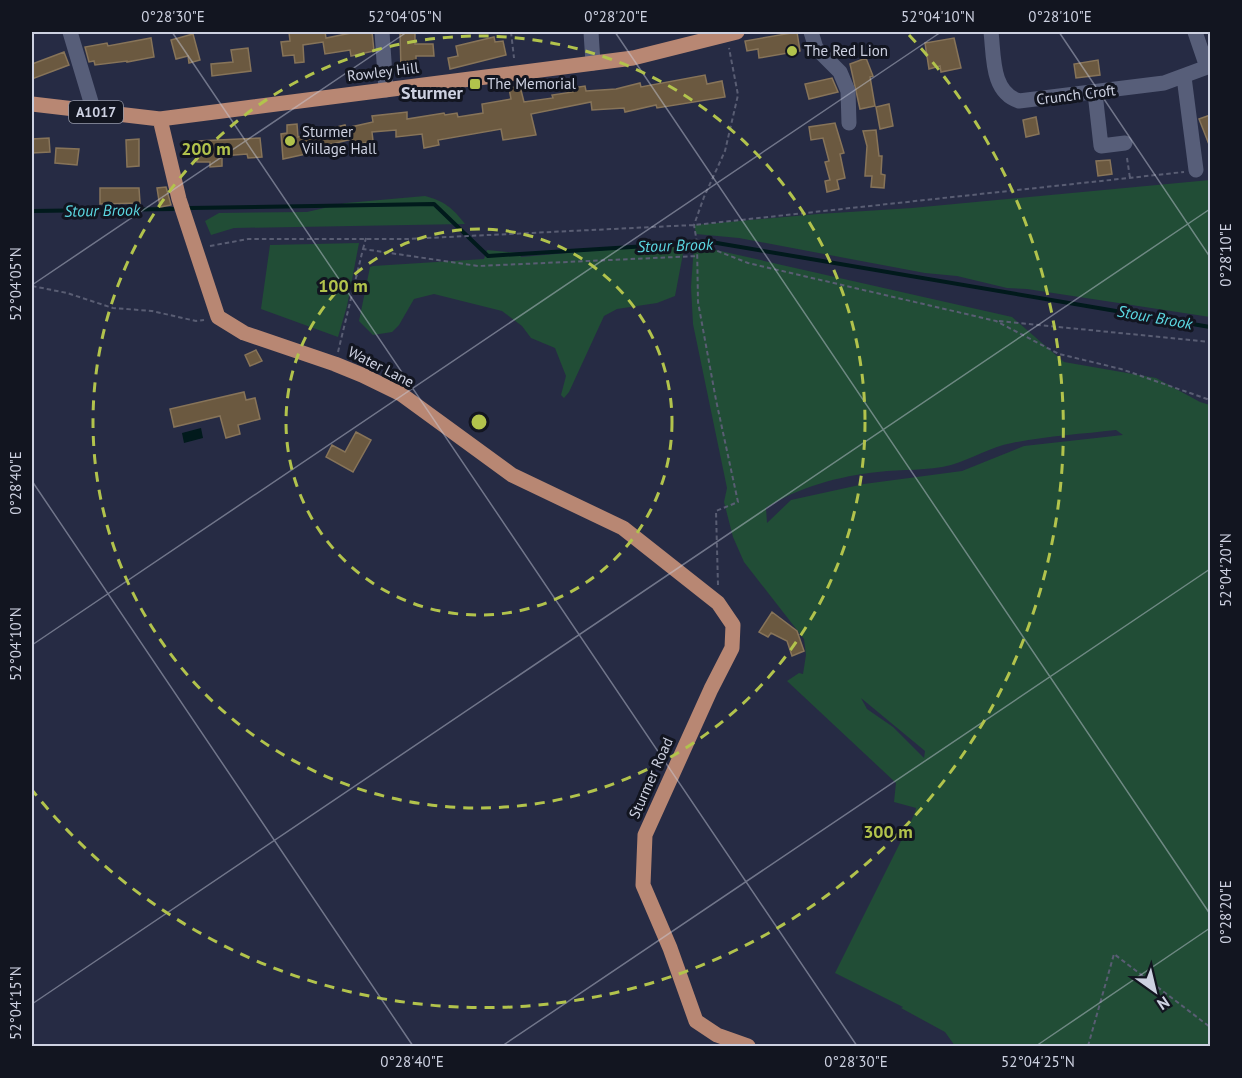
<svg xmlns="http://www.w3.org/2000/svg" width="1242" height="1078" viewBox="0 0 1242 1078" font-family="'PT Sans',sans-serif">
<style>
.green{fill:#214d36;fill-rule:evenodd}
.water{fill:#011a1c}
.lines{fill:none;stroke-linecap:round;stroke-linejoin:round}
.stream{stroke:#011a1c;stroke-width:4}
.building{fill:#6b5940;stroke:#877459;stroke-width:1.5}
.path{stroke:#595d73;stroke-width:2;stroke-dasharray:4.5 3;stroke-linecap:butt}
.minor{stroke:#575e79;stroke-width:15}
.major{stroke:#b88773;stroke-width:15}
.ticks{fill:none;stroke:#cdd1e1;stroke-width:1.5;stroke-opacity:0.45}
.ring{fill:none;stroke:#b2c34c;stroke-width:3;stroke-dasharray:10 8}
.poi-dot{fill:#b2c34c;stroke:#121520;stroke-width:2}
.labels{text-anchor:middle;stroke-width:6;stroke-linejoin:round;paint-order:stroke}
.shield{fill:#121520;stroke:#9599a7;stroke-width:1.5}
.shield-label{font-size:14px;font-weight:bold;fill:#cdd1e1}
.poi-label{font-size:15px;fill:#cdd1e1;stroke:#121520;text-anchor:start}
.street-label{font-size:15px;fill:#cdd1e1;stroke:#121520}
.water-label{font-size:16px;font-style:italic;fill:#5bd8e2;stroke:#121520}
.quarter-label{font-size:18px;font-weight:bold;fill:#cdd1e1;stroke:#121520}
.centre{fill:#b2c34c;stroke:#121520;stroke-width:3}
.ring-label{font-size:18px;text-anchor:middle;font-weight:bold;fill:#b2c34c;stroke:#121520;stroke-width:6;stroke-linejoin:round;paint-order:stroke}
.neatline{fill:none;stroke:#cdd1e1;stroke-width:2}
.ticks-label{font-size:15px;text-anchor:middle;fill:#cdd1e1}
</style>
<rect width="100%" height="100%" fill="#262b44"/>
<path class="green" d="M 1210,180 L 1210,317 L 1027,289 L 1007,288 L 957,276 L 925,273 L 739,238 L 696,234 L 694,225 L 818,214 L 912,208 Z
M 425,196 C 444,201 453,208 465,224 L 234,228 L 211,235 L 205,221 L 219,213 L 307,212 L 346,203 Z
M 359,243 L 347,306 L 338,337 L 261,309 L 270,245 Z
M 685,243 L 675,296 L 657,303 L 617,309 L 604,316 L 569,392 L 564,398 L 561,395 L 566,376 L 555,348 L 531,338 L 522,326 L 502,311 L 434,294 L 414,299 L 399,325 L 392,332 L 373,335 L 359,321 L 370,267 L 373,266 L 484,259 L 487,250 L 519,253 L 521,257 Z
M 694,245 L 1012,317 L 1064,362 L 1156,378 L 1200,402 L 1210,405 L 1210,1046 L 955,1046 L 945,1032 L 901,1008 L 903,1007 L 835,973 L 915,813 L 916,808 L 894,802 L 896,783 L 787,681 L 799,673 L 803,674 L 806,655 L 804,639 L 744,562 L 733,537 L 724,502 L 727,488 L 693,324 L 691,287 ZM 1116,430 L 1123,435 L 1024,446 L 962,471 L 864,484 L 791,500 L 767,523 L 766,508 C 798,487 840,476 878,472 C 902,469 928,471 951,465 C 972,459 990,447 1012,443 C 1046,436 1082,434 1116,430 ZM 861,698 L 925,751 L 924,758 L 893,727 L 867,709 Z"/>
<path class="water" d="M 201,428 L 203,438 L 184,443 L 182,433 Z"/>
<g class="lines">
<path class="stream" d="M 189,208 L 434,204 L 488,256 L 711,242 L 1210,327
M 32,211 L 173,209"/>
</g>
<path class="building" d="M 289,32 L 325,32 L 326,38 L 356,32 L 372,32 L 374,51 L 351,56 L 350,50 L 325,54 L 323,42 L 303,45 L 304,62 L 295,63 L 294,55 L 283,56 L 281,42 L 290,41 Z
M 400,32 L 415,32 L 415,44 L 433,44 L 434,56 L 416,56 L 416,70 L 401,70 Z
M 797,32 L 800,51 L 759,58 L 758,49 L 747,51 L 745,41 Z
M 193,34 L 200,60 L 189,63 L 188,56 L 176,59 L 171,40 Z
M 494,37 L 495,42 L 503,41 L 506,55 L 450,69 L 448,58 L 458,56 L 456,46 Z
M 151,38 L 154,57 L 127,62 L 127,61 L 95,65 L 94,61 L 89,62 L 85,47 L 107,43 L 108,46 Z
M 954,38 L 961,68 L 941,72 L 940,66 L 929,69 L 925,43 Z
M 248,48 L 251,71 L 212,76 L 211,64 L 233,62 L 231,50 Z
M 64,52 L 69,65 L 32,79 L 32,64 Z
M 866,58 L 873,76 L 870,77 L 875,106 L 860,109 L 850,64 Z
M 1098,60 L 1100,75 L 1076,78 L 1074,64 Z
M 705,75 L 707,84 L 722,81 L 725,97 L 657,108 L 656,105 L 625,112 L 624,108 L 592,110 L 591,102 L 531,114 L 536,135 L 503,140 L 501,129 L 438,140 L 439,145 L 424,148 L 422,134 L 396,137 L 396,130 L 372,132 L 373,141 L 354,145 L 352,139 L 328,145 L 329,149 L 283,159 L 281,134 L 287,133 L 287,125 L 297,124 L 298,137 L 345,125 L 346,128 L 373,122 L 372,116 L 407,112 L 407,119 L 444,113 L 445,115 L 457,113 L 458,117 L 483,113 L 482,104 L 511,99 L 509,88 L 520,86 L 524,102 L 553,98 L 552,95 L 573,92 L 572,88 L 585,86 L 586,91 L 616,89 L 640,83 L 641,87 Z
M 832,78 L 838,92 L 809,99 L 805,84 Z
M 889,104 L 893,126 L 880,129 L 876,107 Z
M 1210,115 L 1210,147 L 1199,119 Z
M 1036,117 L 1039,134 L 1026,137 L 1023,120 Z
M 835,123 L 844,153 L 840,154 L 845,178 L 837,180 L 839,189 L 827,192 L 825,181 L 830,180 L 825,162 L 829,161 L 823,138 L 811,140 L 809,127 Z
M 876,130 L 879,156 L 882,156 L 881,174 L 885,175 L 884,188 L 871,187 L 872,176 L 865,176 L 867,146 L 863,131 Z
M 49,138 L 50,152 L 32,153 L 32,139 Z
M 260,138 L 262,157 L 248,158 L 247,154 L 222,156 L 222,166 L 210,167 L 210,162 L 197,162 L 197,141 Z
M 139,139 L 139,166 L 127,167 L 126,140 Z
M 56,148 L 79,149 L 77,165 L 55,163 Z
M 1110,160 L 1112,174 L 1098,176 L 1096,161 Z
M 166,187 L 171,205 L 160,207 L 157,188 Z
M 100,188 L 139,188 L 140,203 L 100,204 Z
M 256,350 L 262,361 L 250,366 L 245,355 Z
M 244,392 L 246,400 L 255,398 L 260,419 L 238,425 L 240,434 L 226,438 L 220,416 L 174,427 L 170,409 Z
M 356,432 L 371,440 L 353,472 L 326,457 L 332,445 L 345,452 Z
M 772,612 L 797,631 L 804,651 L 792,656 L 787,641 L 771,633 L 768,637 L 759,632 Z"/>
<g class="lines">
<path class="path" d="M 511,32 L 514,58
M 1127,158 L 1130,178
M 697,243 L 694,225 L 704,197 L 725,151 L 738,95 L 729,48
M 210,246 L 248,239 L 407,239 L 694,225 L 1184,172
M 363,249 L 366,238
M 32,286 L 67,293 L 113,308 L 152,311 L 196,321 L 204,320
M 999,321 L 1210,342
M 338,352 L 363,249 L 478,266 L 698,256
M 718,585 L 716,511 L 738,502 L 716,400 L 698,302 L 697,243 L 748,263 L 996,321 L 1059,354 L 1121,369 L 1210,400
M 1088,1046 L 1114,954 L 1210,1027"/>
<path class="minor" d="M 70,32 L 94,112
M 382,32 L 386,90
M 591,32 L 593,63
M 811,32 L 816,48 L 840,72 L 848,91 L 849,123
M 991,32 C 994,56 991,92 1019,101 L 1164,83 L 1210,66
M 1195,32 L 1207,67
M 1184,77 L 1196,170
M 1095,93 L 1101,146 L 1125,143"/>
<path class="major" d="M 32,104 L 160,119 L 633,58 L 737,32
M 160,119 L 179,199 L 218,317 L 244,333 L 335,364 L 362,375 L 401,394 L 512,475 L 623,528 L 718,603 L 733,625 L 732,648 L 711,689 L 645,835 L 643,885 L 670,948 L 696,1021 L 717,1035 L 748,1046"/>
</g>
<path class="ticks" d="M 172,32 L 857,1046M 615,32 L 1210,914M 1059,32 L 1210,257M 32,285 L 407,32M 32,481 L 413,1046M 32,645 L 941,32M 32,1004 L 1210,209M 502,1046 L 1210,569M 1036,1046 L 1210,928"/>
<g class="ring">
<circle cx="479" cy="422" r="193"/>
<circle cx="479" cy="422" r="386"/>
<path d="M909 35A579 579 0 1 1 32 790"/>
</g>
<g class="poi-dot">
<circle cx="792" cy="51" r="6"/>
<rect x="469" y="78" width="12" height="12" rx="3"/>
<circle cx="290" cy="141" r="6"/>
</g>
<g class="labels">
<rect class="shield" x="69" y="101" width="54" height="22" rx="4.5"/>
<g class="shield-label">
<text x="96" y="117">A1017</text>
</g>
<g class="poi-label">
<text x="804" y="56">The Red Lion</text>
<text x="487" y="89">The Memorial</text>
<text x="302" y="137">Sturmer<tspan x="302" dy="17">Village Hall</tspan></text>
</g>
<g class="street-label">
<text transform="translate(383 72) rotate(-7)" y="5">Rowley Hill</text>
<text transform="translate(1076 95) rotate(-7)" y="5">Crunch Croft</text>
<text transform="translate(381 367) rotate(27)" y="5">Water Lane</text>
<text transform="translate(651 778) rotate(-66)" y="5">Sturmer Road</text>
</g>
<g class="water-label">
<text transform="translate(102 210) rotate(-1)" y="6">Stour Brook</text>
<text transform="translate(675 245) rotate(-2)" y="6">Stour Brook</text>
<text transform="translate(1155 317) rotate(10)" y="6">Stour Brook</text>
</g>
<g class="quarter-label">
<text x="432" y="99">Sturmer</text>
</g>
</g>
<circle cx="479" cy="422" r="9" class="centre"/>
<g class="ring-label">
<text x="206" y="155">200 m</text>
<text x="343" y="292">100 m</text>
<text x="888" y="838">300 m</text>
</g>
<rect width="1242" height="1078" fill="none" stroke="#121520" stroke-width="66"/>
<g transform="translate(1155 991) rotate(146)" stroke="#121520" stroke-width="4.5" paint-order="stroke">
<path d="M0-4.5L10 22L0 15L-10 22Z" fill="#cdd1e1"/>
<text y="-9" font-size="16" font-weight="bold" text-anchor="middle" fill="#cdd1e1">N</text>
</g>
<rect x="33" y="33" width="1176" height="1012" class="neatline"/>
<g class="ticks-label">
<text x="173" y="22">0°28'30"E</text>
<text x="405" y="22">52°04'05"N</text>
<text x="616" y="22">0°28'20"E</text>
<text x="938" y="22">52°04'10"N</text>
<text x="1060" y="22">0°28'10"E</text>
<text transform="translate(1226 255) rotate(-90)" y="5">0°28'10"E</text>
<text transform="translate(16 284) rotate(-90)" y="5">52°04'05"N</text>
<text transform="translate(16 483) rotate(-90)" y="5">0°28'40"E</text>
<text transform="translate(1226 570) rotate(-90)" y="5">52°04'20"N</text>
<text transform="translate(16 644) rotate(-90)" y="5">52°04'10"N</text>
<text transform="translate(1226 912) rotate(-90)" y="5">0°28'20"E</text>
<text transform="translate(16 1003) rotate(-90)" y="5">52°04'15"N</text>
<text x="412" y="1067">0°28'40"E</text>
<text x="856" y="1067">0°28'30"E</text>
<text x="1038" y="1067">52°04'25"N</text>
</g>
</svg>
